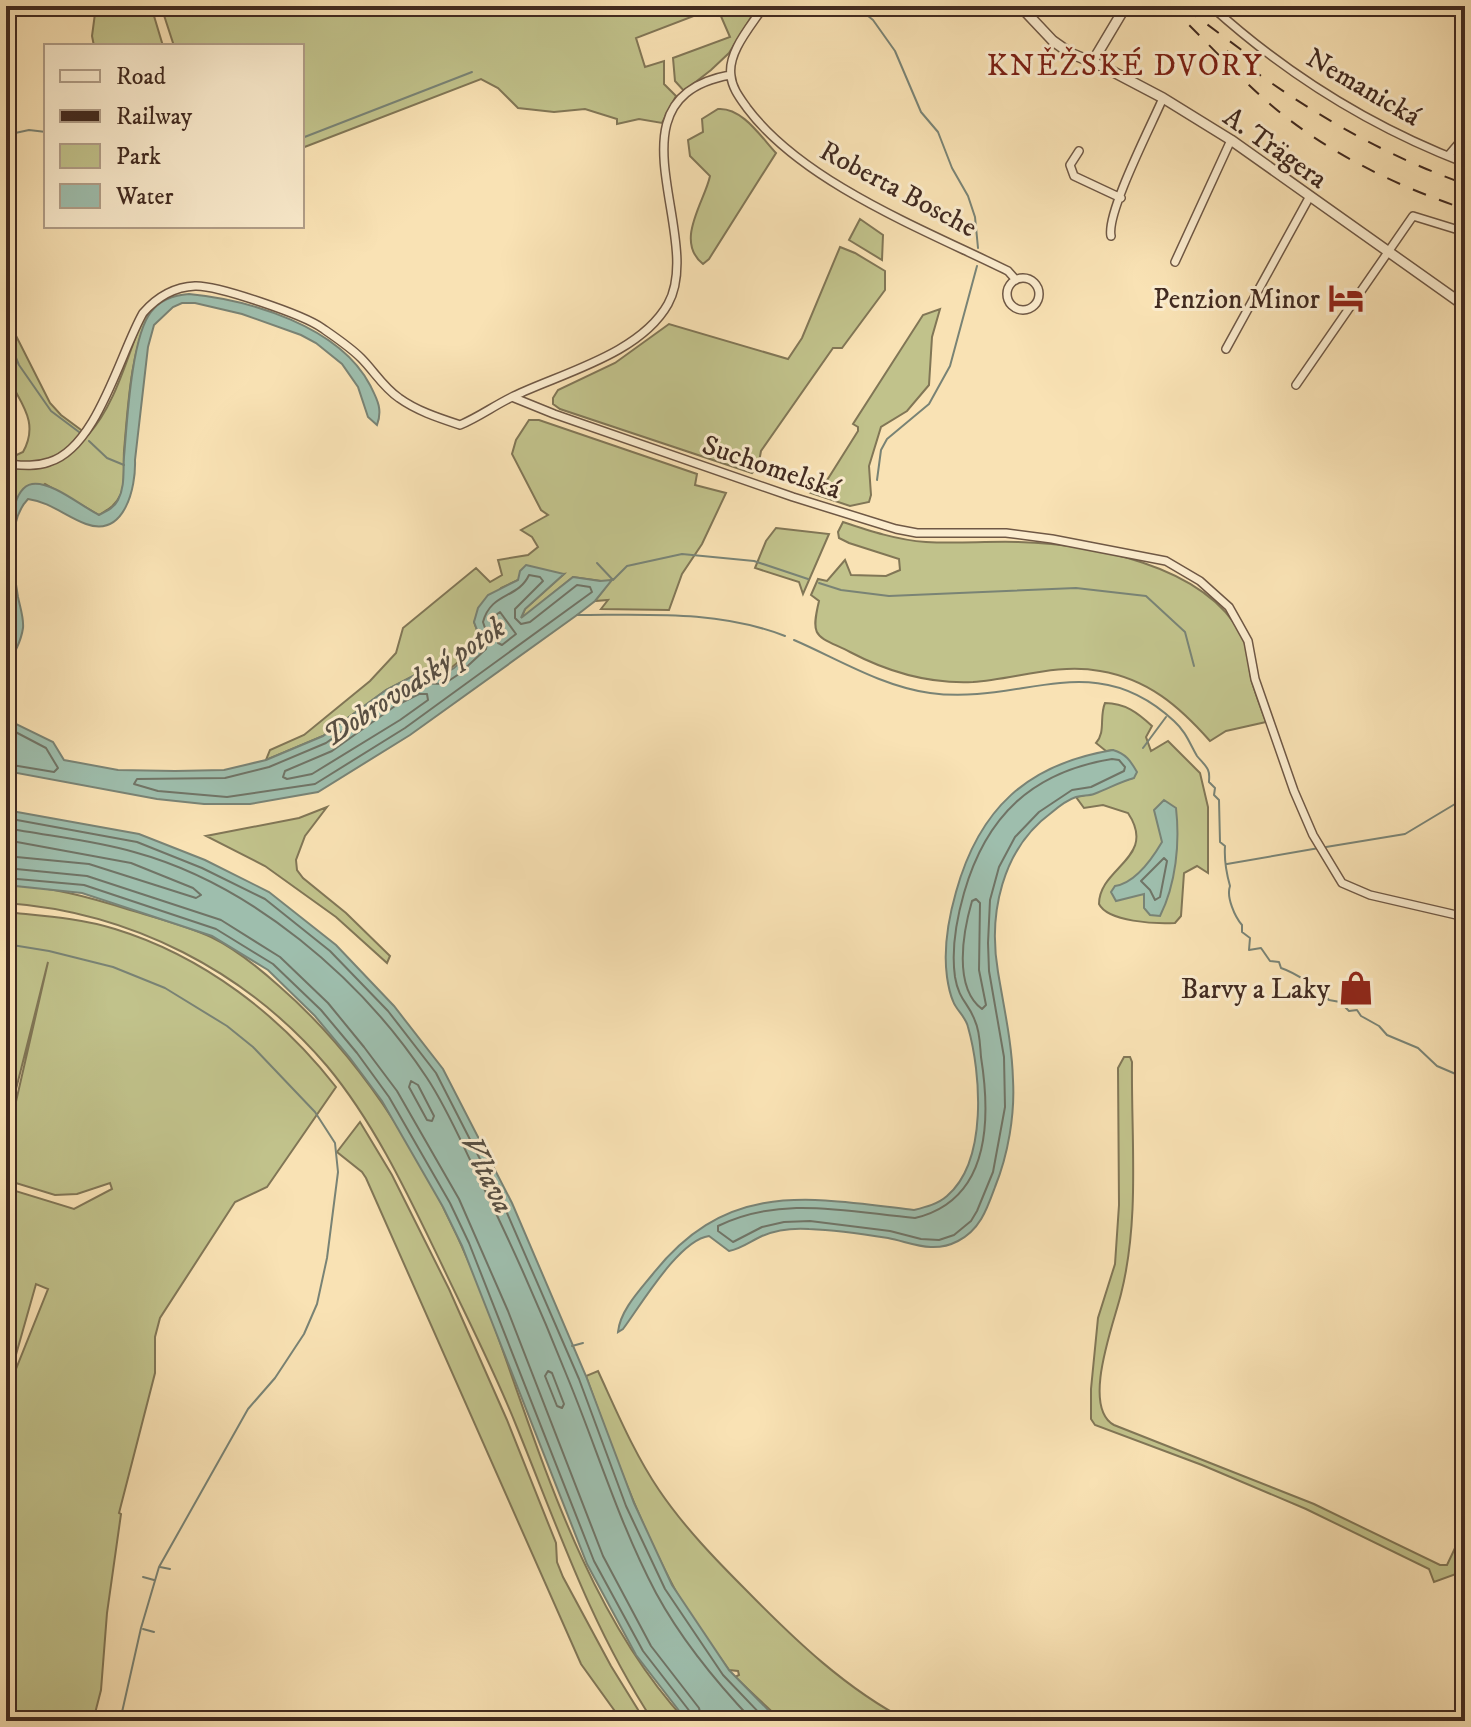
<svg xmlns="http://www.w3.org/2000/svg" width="1471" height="1727" viewBox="0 0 1471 1727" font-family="'IM FELL DW Pica',serif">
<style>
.green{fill:#c1c28b;stroke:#817656;stroke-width:2}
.water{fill:#9ebead;stroke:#798375;stroke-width:2}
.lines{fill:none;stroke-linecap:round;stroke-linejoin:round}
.shore{stroke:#707466;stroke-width:2}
.stream{stroke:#798375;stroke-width:2}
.minor-casing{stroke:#6f5845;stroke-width:10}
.tertiary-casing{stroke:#6f5845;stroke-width:12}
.minor{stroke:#fbecce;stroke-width:7}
.tertiary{stroke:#fbecce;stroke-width:9}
.rail{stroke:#412a20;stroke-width:2;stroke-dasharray:14 14;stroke-linecap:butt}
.labels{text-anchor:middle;stroke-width:6;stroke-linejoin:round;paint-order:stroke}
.street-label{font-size:28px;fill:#412a20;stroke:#fbecce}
.poi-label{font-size:28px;fill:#412a20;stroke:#fbecce;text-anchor:end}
.neighbourhood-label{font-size:30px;letter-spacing:2px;fill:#7a1f14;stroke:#fbecce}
.water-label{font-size:30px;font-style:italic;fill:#584f43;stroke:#fbecce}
</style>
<rect width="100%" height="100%" fill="#f9e2b4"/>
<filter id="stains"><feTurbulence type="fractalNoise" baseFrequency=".0025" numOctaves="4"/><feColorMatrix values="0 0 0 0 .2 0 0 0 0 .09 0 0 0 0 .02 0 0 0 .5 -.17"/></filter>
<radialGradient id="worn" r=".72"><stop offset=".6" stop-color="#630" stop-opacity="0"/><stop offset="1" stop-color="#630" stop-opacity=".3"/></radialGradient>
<path class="green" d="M 96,6 L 151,6 L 163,46 L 94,46 L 92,36 Z
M 161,6 L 758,6 L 729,53 L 711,70 L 684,91 L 675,81 L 673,58 L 730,37 L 717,7 L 636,38 L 645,67 L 664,61 L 664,84 L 676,96 L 662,123 L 639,119 L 617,124 L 617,119 L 585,109 L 554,112 L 518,108 L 498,88 L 481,79 L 302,148 L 302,46 L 174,46 Z
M 718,109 C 742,107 761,137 776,153 L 709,259 L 703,264 C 674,241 705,201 710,176 L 690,156 L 688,140 L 703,132 L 702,119 Z
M 860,219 L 883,235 L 882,260 L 849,240 Z
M 840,247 L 855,253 L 885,271 L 885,290 L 842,348 L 833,348 L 761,451 L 758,467 L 752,473 L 560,409 L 553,404 L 553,398 L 558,390 L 615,363 L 669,324 L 788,359 L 802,338 Z
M 940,309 L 932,337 L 929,385 L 907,411 L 881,427 L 869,466 L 871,495 L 869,502 L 850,506 L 811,493 L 824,485 L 858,431 L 858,427 L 853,424 L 923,315 Z
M 150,312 C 130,353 128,407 124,451 C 123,465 126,482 121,494 C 116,505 109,509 99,515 L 45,484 L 6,512 L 6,460 L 23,452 C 43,416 11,396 6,368 C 3,351 6,332 6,316 L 50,403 L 61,415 L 88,435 C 116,404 127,356 143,318 Z
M 529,420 L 539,420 L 697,474 L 695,485 L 726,493 L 702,544 L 682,574 L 669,610 L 601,609 L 608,600 L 595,601 L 605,588 L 601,581 L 573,577 L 521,619 L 525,609 L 564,574 L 518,580 L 501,588 L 474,622 L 480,638 L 478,646 L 441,676 L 415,675 L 386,690 L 323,736 L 266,760 L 270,750 L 304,735 L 370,681 L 396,653 L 403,628 L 476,568 L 490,582 L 502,575 L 498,560 L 528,555 L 538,547 L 532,537 L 521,530 L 548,515 L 541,510 L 512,454 L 516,440 Z
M 843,522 C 870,531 897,540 926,542 C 956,544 987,541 1018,542 C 1090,544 1203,564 1241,634 C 1249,647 1248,667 1252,682 C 1256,695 1261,709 1266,722 L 1226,731 L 1210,741 C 1179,706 1148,679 1100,671 C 1057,663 1015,679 973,682 C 930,684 888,672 850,652 C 816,635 810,639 819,601 L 811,595 L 818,579 L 827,581 L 845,560 L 851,575 L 886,576 L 900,570 L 899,559 L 849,543 L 839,538 L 838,532 Z
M 776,528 L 829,534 L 803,594 L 799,582 L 755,568 L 766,541 Z
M 1105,703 C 1125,703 1138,713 1152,726 L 1146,737 L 1151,751 L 1168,741 L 1200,773 L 1208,807 L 1208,873 L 1197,866 L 1184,873 L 1181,916 L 1175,923 C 1156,924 1108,922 1099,904 C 1099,867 1158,858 1128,813 L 1103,805 L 1084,808 L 1076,797 C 1097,794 1113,783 1133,778 L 1113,750 L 1106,751 L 1096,743 C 1106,732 1099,717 1105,703 Z
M 327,807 L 305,836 L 296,860 L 297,870 L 303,878 L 346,913 L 390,956 L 387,963 L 336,917 L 265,866 L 206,836 L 299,818 Z
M 6,885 C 49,886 89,897 130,910 C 157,918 185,925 211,937 C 236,949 259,968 279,986 C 378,1072 447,1198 492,1320 C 541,1456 586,1613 686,1721 L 653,1721 C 591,1627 558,1528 516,1425 C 494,1370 467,1318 442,1265 C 409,1197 376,1125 327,1066 C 246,971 131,912 6,903 Z
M 6,912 C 43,916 80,918 115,929 C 203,956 280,1015 336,1087 L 267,1187 L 235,1202 L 160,1318 L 155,1337 L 155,1373 L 119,1513 L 121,1514 L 107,1613 L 101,1690 L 93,1721 L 6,1721 L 6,1394 L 48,1289 L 36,1284 L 6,1390 L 6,1188 L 74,1209 L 112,1189 L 110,1183 L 77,1194 L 55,1195 L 6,1180 L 6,1145 L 48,962 L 6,1129 Z
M 1124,1057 L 1130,1057 L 1132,1062 C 1131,1138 1140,1219 1121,1294 C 1114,1323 1081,1407 1114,1425 L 1314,1504 L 1440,1565 L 1447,1565 L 1465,1527 L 1465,1545 L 1456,1574 L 1434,1582 L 1429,1569 L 1306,1509 L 1202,1465 L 1095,1425 L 1091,1419 L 1091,1389 L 1098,1318 L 1115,1264 L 1119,1205 L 1118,1068 Z
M 360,1122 L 392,1175 L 449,1289 L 507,1420 L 556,1543 L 557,1562 L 563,1577 L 611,1666 L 645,1721 L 622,1721 L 581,1664 L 366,1178 L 362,1172 L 337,1152 Z
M 598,1371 C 617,1412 634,1453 659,1490 C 684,1527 716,1560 747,1591 C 795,1640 846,1689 908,1721 L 782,1721 L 735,1677 L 739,1675 L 738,1671 L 729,1670 C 709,1642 687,1614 671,1582 C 637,1517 611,1446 586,1376 Z"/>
<path class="water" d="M 189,294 C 250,300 339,326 370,385 C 377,399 383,409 377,425 L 368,417 L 358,387 L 342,364 L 316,343 L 301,335 L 242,314 L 195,303 L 182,303 L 173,307 L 154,325 L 148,347 L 135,460 C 136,487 125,538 86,524 C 65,516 50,502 28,499 C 6,522 13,568 18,597 C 20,607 24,618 23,628 C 21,642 13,656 6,669 C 6,661 5,651 6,644 C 7,637 11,633 11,626 C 10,596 0,489 32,484 C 52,481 81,506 99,515 C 107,511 114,508 118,500 C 125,487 123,472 124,457 C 127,424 131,337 151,312 C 160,300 174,295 189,294 Z
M 526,565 L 564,574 L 525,609 L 521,618 L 573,577 L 600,581 L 612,580 L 595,601 L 577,615 L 410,735 L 318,792 L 250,804 L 204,804 L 157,799 L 6,771 L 6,719 L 53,742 L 64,760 L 118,770 L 175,771 L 224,770 L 266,760 L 323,736 L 386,690 L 415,675 L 441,676 L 454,668 L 478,646 L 480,638 L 474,622 L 478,608 L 488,595 L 518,580 L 520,571 Z
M 1113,750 C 1126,754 1130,760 1137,772 L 1134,778 C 1119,782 1108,789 1094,794 C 1089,796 1082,795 1076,797 C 1067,800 1058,807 1051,813 C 1002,849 988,914 998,972 C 1004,1008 1012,1043 1013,1080 C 1015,1115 1008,1155 995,1187 C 987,1209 980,1230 958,1241 C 933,1254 913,1243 888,1238 C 863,1234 835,1230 809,1229 C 794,1228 776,1230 762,1236 C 751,1241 741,1249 729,1251 L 709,1236 C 679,1240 641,1305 623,1329 L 618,1332 C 620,1311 639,1291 652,1275 C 727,1180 807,1197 914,1210 C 926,1207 938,1204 947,1196 C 988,1161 981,1073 968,1027 C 966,1017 956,1010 953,1001 C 950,994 948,984 947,977 C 943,948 948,920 956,892 C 979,809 1027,764 1113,750 Z
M 1164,800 L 1176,808 C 1180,843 1176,884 1160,916 L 1150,915 L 1144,908 L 1144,894 L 1116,901 L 1111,892 L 1115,886 C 1135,883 1152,859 1162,842 L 1154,810 Z
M 6,810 L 139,834 L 205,860 L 269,892 L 336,945 L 394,1006 L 443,1069 L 512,1203 L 586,1376 L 634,1503 L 672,1585 L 729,1670 L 779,1721 L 687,1721 L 636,1655 L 587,1564 L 462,1246 L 443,1207 L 382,1101 L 350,1058 L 315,1016 L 268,970 L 212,936 L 82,893 L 6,885 Z"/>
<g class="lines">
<path class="shore" d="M 529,575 L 540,577 L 543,581 L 515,609 L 515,618 L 521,624 L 530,622 L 577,585 L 590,587 L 592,592 L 405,728 L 315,784 L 227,797 L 158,791 L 134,784 L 137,779 L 225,778 L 269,767 L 326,743 L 390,697 L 417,683 L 444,684 L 459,674 L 486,649 L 488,637 L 483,622 C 491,592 518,599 529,575 Z
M 500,612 L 516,634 L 502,645 L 498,643 C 498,631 488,619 500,612 Z
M 419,694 L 427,694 L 428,700 L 400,720 L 312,774 L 287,779 L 283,777 L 285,771 L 332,751 L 395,706 Z
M 6,727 L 46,748 L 58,768 L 54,772 L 6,764
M 1112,759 L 1119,760 L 1125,767 L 1124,771 L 1091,787 L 1072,790 L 1039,812 L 1015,837 L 999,867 L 990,900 L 988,943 L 989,971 L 1004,1057 L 1005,1107 L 993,1172 L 977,1211 L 971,1221 L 954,1235 L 939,1240 L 921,1239 L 890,1231 L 810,1221 L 784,1222 L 762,1227 L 733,1242 L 718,1231 L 718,1226 C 781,1195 848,1212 915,1218 C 990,1200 991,1120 981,1057 C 980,1046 980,1031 975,1021 C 969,1003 959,1001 955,977 C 951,949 956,921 964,893 C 986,816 1032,772 1112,759 Z
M 6,818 L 137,842 L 202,868 L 265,899 L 330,951 L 388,1011 L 436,1073 L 504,1206 L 579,1379 L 626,1506 L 665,1589 L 723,1675 L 767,1721
M 6,828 C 48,836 93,840 134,852 C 251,884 361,978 427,1078 C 445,1105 459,1137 473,1166 C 508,1236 540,1308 569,1381 C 598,1452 620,1525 656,1593 C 682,1641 716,1682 753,1721
M 6,840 L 131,863 L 193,888 L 201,895 L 196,898 L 89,864 L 6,856
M 1164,858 L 1167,861 L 1160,897 L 1155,900 L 1150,890 L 1141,881 Z
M 6,868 L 87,876 L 221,920 L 280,957 L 328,1003 L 364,1047 L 397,1091 L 459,1199 L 508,1311 L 603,1556 L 651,1646 L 699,1708 L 702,1721
M 6,878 L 84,885 L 216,929 L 273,964 L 321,1010 L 357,1053 L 389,1097 L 450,1203 L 469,1243 L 594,1561 L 643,1651 L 691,1713 L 692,1721
M 976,899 L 980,903 L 979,970 L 986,1005 L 982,1009 C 953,987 963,932 972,901 Z
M 411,1081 L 418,1085 L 434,1116 L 432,1121 L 427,1120 L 409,1087 Z
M 548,1371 L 552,1373 L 564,1404 L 562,1408 L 557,1406 L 545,1376 Z"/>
<path class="stream" d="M 856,6 L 873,20 L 895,51 L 921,112 L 938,132 L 952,168 L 968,196 L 975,217 L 978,248
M 6,135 L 29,130 L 46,132
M 302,138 L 472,72
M 6,334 L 19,365 L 51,411 L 79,432
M 89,441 L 107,458 L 124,465
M 877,480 L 881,450 L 887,439 L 929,404 L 950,366 L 977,266
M 597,563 L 613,580 L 627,566 L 682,554 L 754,561 L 808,579
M 819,583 L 841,590 L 889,596 L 1076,588 L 1146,596 L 1185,632 L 1194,666
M 577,615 C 647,615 718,610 785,636
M 794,640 C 838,659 881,686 930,693 C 1021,706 1093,645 1174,721 C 1186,732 1189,742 1197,756 C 1200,760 1206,765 1208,770 C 1210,774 1209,778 1209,782 L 1215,788 L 1214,795 L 1219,800 L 1220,842 L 1225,846 C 1224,861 1226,872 1230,886 C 1226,897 1235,917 1242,925 L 1242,932 L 1250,938 L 1249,950 L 1261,948 L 1270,961 L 1279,962 L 1281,968 C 1296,973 1320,989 1329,1000 L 1340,1002 L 1349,1011 L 1357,1010 L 1361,1016 L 1379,1026 L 1387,1035 L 1418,1048 L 1437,1066 L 1465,1078
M 1143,748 L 1166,717
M 1326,847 L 1405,834 L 1465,798
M 1227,864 L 1319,848
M 6,944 L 49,951 L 113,967 L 165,988 L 227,1026 L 253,1047 L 315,1112 L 335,1143 L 338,1172 L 327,1258 L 317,1304 L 304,1334 L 275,1378 L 248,1409 L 159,1567 L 141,1628 L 120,1721
M 572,1346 L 583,1343
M 160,1567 L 170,1569
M 143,1577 L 154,1580
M 143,1629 L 154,1632"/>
<g class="minor-casing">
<path id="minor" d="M 764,6 C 752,25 727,52 731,76 C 732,88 740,98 747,108 C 803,183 925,230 1008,271 L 1016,280
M 1211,6 C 1286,74 1371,127 1465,163
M 1079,151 L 1070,165 L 1074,176 L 1121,198
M 1448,156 L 1465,136
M 1111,236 C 1106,213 1152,124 1163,98
M 1175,262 L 1231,140
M1007 294a16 16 0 1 1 32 0a16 16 0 1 1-32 0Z
M 1226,349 L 1310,196
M 1296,385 L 1413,216 L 1465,232
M 512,397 L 554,414 L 793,497 L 896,529 L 917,533 L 1006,533 L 1052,539 L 1166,561 L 1200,581 L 1229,607 L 1238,623 L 1248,641 L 1255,679 L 1294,791 L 1313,835 L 1342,883 L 1370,895 L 1465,917
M 6,464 C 20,465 35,467 49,462 C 97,448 120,353 143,313 C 157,297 173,287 195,286 C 217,285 304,315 322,328 C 335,337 350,347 361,358 C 374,371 383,387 399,398 C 417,411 439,418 460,425 C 479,417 495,405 514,396 C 562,373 640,354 668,304 C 706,236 602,98 730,75
M 1465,1561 L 1465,1575"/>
</g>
<g class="tertiary-casing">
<path id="tertiary" d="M 1020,6 L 1053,41 L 1070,53 L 1104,67 L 1163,98 L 1231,140 L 1465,306
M 1093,61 L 1121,14"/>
</g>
<use href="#minor" class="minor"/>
<use href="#tertiary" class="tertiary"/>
<path class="rail" d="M 1169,6 C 1204,38 1235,74 1271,105 C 1326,152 1396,186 1465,209
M 1185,8 L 1243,51
M 1227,51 C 1301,107 1378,153 1465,184"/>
</g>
<defs>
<g id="hotel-bare" transform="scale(2.76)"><path d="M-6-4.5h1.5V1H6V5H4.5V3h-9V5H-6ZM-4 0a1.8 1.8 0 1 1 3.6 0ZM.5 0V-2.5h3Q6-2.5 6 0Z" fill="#8f2418" stroke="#fbecce" stroke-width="2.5" paint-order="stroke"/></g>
<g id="shop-bare" transform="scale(2.76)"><path d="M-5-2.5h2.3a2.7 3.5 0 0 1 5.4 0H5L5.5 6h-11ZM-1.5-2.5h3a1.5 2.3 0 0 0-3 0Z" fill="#8f2418" stroke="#fbecce" stroke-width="2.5" paint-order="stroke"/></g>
</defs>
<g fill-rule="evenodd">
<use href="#hotel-bare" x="1346" y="298"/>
<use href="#shop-bare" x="1356" y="988"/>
</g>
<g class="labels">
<g class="street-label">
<text transform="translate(1364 86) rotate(30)" y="10">Nemanická</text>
<text transform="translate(1276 147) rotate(35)" y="10">A. Trägera</text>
<text transform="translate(899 188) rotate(28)" y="10">Roberta Bosche</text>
<text transform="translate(772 466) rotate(19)" y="10">Suchomelská</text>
</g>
<g class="poi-label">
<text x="1320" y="308">Penzion Minor</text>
<text x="1330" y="998">Barvy a Laky</text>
</g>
<g class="neighbourhood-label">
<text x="1125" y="75">KNĚŽSKÉ DVORY</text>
</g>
<g class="water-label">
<text transform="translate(414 681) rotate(-33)" y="10">Dobrovodský potok</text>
<text transform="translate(488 1174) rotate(64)" y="10">Vltava</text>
</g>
</g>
<rect width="1471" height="1727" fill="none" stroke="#f9e2b4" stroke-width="32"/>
<rect x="8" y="8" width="1455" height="1711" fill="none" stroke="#412a20" stroke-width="4"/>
<rect x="16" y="16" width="1439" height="1695" fill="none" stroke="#412a20" stroke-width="2"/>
<rect x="44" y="44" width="260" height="184" fill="#fbecce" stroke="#b19e88" stroke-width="2"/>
<rect x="60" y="70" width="40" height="12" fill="#fbecce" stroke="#b19e88" stroke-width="2"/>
<text x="116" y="84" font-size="24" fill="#412a20">Road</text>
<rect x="60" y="110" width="40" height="12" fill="#412a20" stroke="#b19e88" stroke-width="2"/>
<text x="116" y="124" font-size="24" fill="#412a20">Railway</text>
<rect x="60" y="144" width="40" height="24" fill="#c1c28b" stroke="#b19e88" stroke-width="2"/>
<text x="116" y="164" font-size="24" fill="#412a20">Park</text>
<rect x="60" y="184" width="40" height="24" fill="#9ebead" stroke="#b19e88" stroke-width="2"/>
<text x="116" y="204" font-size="24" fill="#412a20">Water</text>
<rect width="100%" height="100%" filter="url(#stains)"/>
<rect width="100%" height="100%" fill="url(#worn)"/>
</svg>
